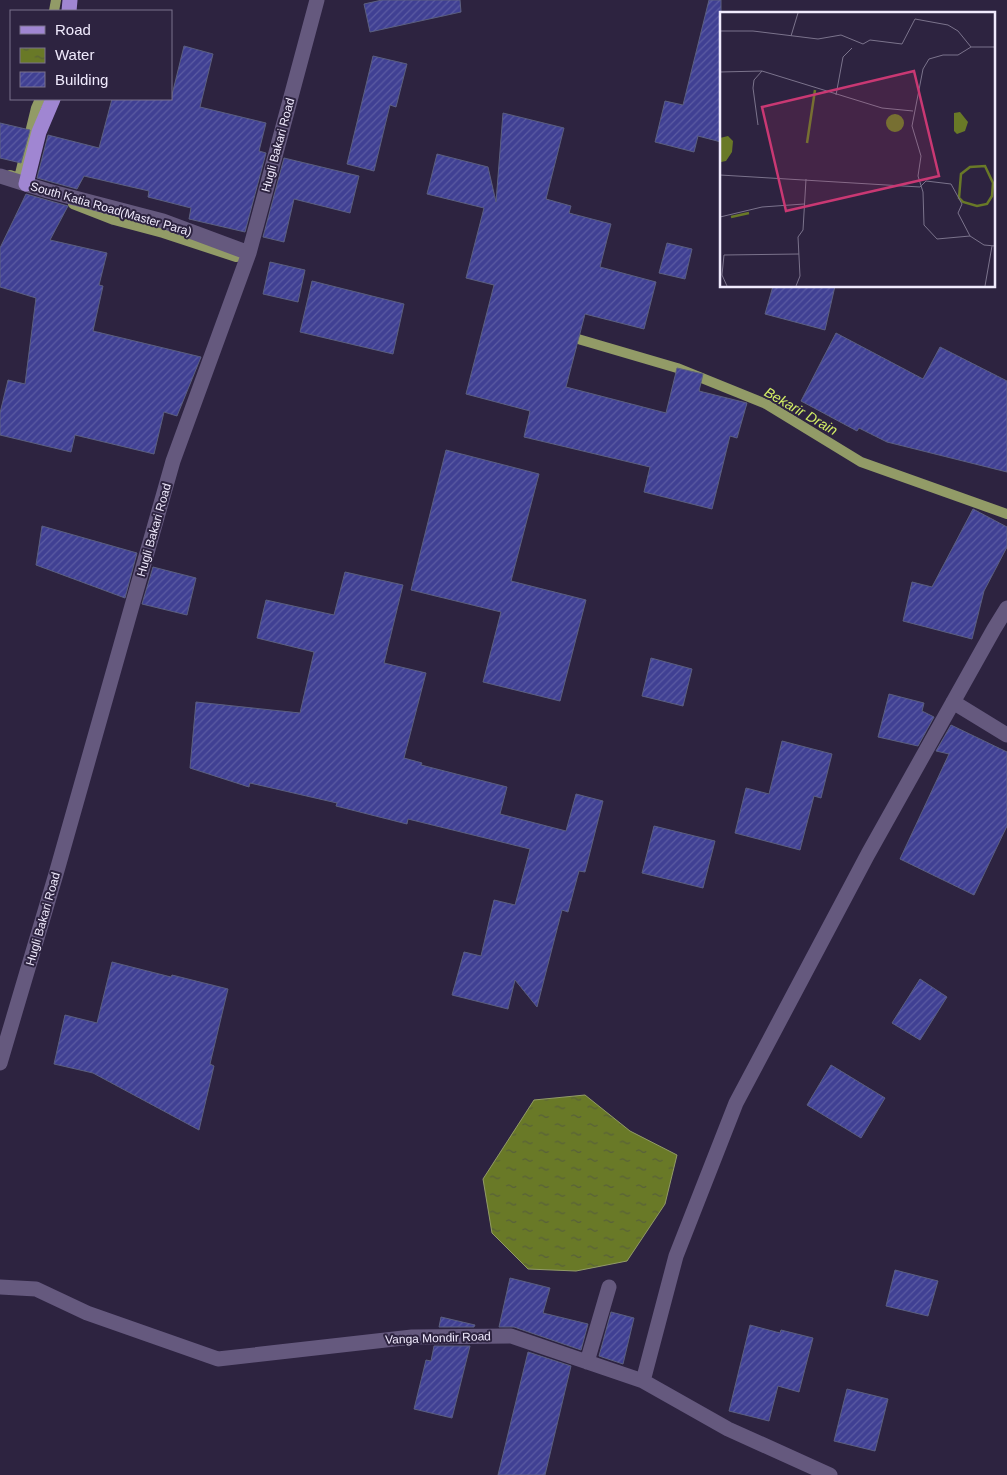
<svg xmlns="http://www.w3.org/2000/svg" width="1007" height="1475" viewBox="0 0 1007 1475" font-family="Arial,sans-serif">
<style>
.water{fill:url(#water-ripples);stroke:#929b67}
.lines{fill:none;stroke-linecap:round;stroke-linejoin:round}
.stream{stroke:#929b67;stroke-width:10}
.building{fill:url(#building-hatch);stroke:#5b5f80}
.minor{stroke:#65597e;stroke-width:15}
.major{stroke:#a086d2;stroke-width:15}
.labels{text-anchor:middle;stroke-width:4;stroke-linejoin:round;paint-order:stroke}
.street-label{font-size:12px;fill:#f0eafd;stroke:#2d2340}
.water-label{font-size:14px;font-style:italic;fill:#d3ee65;stroke:#2d2340}
.inset-river{fill:none;stroke:#697927;stroke-width:2.5}
.inset-road{fill:none;stroke:#7b738c;stroke-width:1}
.view{fill:#c93873;fill-opacity:0.15;stroke:#c93873;stroke-width:2.5}
.inset-edge{fill:none;stroke:#f0eafd;stroke-width:2.5}
</style>
<defs>
<pattern id="water-ripples" width="26" height="14" patternUnits="userSpaceOnUse" patternTransform="scale(1.25)"><rect width="26" height="14" fill="#697927"/><path d="M2 4q2-2 4 0t4 0M15 11q2-2 4 0t4 0" fill="none" stroke="#58603a"/></pattern>
<pattern id="building-hatch" width="6" height="6" patternUnits="userSpaceOnUse" patternTransform="scale(1.25)"><rect width="6" height="6" fill="#404093"/><path d="M-1 1l2-2M0 6l6-6M5 7l2-2" fill="none" stroke="#5c5ca3"/></pattern>
</defs>
<rect width="100%" height="100%" fill="#2d2340"/>
<path class="water" d="M 585,1095 L 630,1131 L 677,1155 L 665,1204 L 627,1261 L 576,1271 L 528,1269 L 492,1233 L 483,1179 L 534,1100 Z"/>
<g class="lines">
<path class="stream" d="M 54,11 L 56,0
M 10,175 L 19,178 L 36,108 L 40,99
M 73,204 L 114,220 L 163,233 L 236,257
M 578,339 L 677,368 L 766,404 L 861,462 L 1007,514"/>
</g>
<path class="building" d="M 382,0 L 460,0 L 461,12 L 370,32 L 364,4 Z
M 709,0 L 721,0 L 721,142 L 698,136 L 694,152 L 655,142 L 665,101 L 683,105 Z
M 184,46 L 213,54 L 200,107 L 266,123 L 259,151 L 266,153 L 245,232 L 189,219 L 191,208 L 148,197 L 149,191 L 84,176 L 77,189 L 37,178 L 48,135 L 99,148 L 112,99 L 171,99 Z
M 373,56 L 407,64 L 396,107 L 390,105 L 374,171 L 347,164 Z
M 503,113 L 564,128 L 546,199 L 571,206 L 569,213 L 611,224 L 600,267 L 656,282 L 644,329 L 585,314 L 566,387 L 666,413 L 677,368 L 703,374 L 699,391 L 747,403 L 737,438 L 730,436 L 712,509 L 644,492 L 650,467 L 524,437 L 530,411 L 466,394 L 494,285 L 466,278 L 484,208 L 427,194 L 437,154 L 488,167 L 496,202 Z
M 0,123 L 30,130 L 21,163 L 0,158 Z
M 284,158 L 359,176 L 350,213 L 294,199 L 284,242 L 263,237 Z
M 26,194 L 68,206 L 50,240 L 107,253 L 99,285 L 103,286 L 93,331 L 201,357 L 177,416 L 164,412 L 154,454 L 75,435 L 71,452 L 0,435 L 0,413 L 8,380 L 25,384 L 36,298 L 0,287 L 0,248 Z
M 667,243 L 692,249 L 685,279 L 659,273 Z
M 270,262 L 305,270 L 298,302 L 263,294 Z
M 312,281 L 404,304 L 393,354 L 300,332 Z
M 773,286 L 835,286 L 825,330 L 765,314 Z
M 836,333 L 923,379 L 940,347 L 1007,381 L 1007,472 L 887,442 L 859,428 L 857,431 L 801,401 Z
M 446,450 L 539,474 L 511,581 L 586,600 L 560,701 L 483,682 L 501,612 L 411,590 Z
M 973,509 L 1007,527 L 1007,547 L 984,591 L 972,639 L 903,621 L 912,582 L 932,587 Z
M 42,526 L 137,553 L 125,598 L 36,565 Z
M 153,567 L 196,578 L 187,615 L 142,604 Z
M 345,572 L 403,585 L 384,663 L 426,673 L 404,758 L 422,763 L 421,765 L 507,787 L 500,814 L 566,831 L 576,794 L 603,801 L 585,872 L 579,871 L 568,912 L 562,910 L 537,1007 L 515,980 L 508,1009 L 452,995 L 464,952 L 481,956 L 494,900 L 515,905 L 530,849 L 408,819 L 407,824 L 336,806 L 337,803 L 250,783 L 249,787 L 190,768 L 196,702 L 300,713 L 314,652 L 257,638 L 266,600 L 334,615 Z
M 651,658 L 692,669 L 683,706 L 642,696 Z
M 889,694 L 924,703 L 922,711 L 934,717 L 918,746 L 878,737 Z
M 951,725 L 1007,752 L 1007,826 L 974,895 L 900,859 L 949,754 L 936,751 Z
M 782,741 L 832,754 L 821,798 L 814,796 L 800,850 L 735,833 L 746,788 L 769,794 Z
M 654,826 L 715,841 L 703,888 L 642,873 Z
M 112,962 L 171,977 L 172,975 L 228,989 L 210,1064 L 214,1066 L 199,1130 L 93,1073 L 54,1064 L 65,1015 L 97,1023 Z
M 920,979 L 947,997 L 920,1040 L 892,1023 Z
M 831,1065 L 885,1098 L 861,1138 L 807,1105 Z
M 895,1270 L 938,1281 L 928,1316 L 886,1306 Z
M 510,1278 L 550,1288 L 543,1313 L 588,1324 L 581,1350 L 514,1327 L 499,1327 Z
M 611,1312 L 634,1318 L 623,1364 L 599,1356 Z
M 441,1317 L 475,1325 L 474,1327 L 439,1327 Z
M 750,1325 L 780,1333 L 781,1330 L 813,1338 L 799,1392 L 778,1386 L 769,1421 L 729,1411 Z
M 434,1346 L 470,1346 L 452,1418 L 414,1409 L 426,1360 L 431,1361 Z
M 528,1352 L 571,1366 L 545,1475 L 498,1475 Z
M 847,1389 L 888,1399 L 875,1451 L 834,1441 Z"/>
<g class="lines">
<path class="minor" d="M 0,176 L 48,191 L 163,221 L 249,253
M 953,702 L 1007,735
M 0,1063 L 56,874 L 173,461 L 249,253 L 317,0
M 0,1287 L 36,1289 L 87,1313 L 218,1359 L 412,1337 L 511,1336 L 643,1381 L 728,1429 L 830,1475
M 587,1362 L 609,1287
M 643,1381 L 676,1256 L 736,1103 L 868,854 L 994,629 L 1007,608"/>
<path class="major" d="M 69,11 L 70,0
M 26,184 L 39,132 L 53,99"/>
</g>
<g class="labels">
<g class="street-label">
<text transform="translate(278 145) rotate(-75)" y="4">Hugli Bakari Road</text>
<text transform="translate(111 209) rotate(16)" y="4">South Katia Road(Master Para)</text>
<text transform="translate(154 530) rotate(-74)" y="4">Hugli Bakari Road</text>
<text transform="translate(43 919) rotate(-74)" y="4">Hugli Bakari Road</text>
<text transform="translate(438 1338) rotate(-2)" y="4">Vanga Mondir Road</text>
</g>
<g class="water-label">
<text transform="translate(801 411) rotate(30)" y="5">Bekarir Drain</text>
</g>
</g>
<g transform="translate(720 12)">
<rect width="275" height="275" fill="#2d2340"/>
<path d="M 240,100 L 248,110 L 245,119 L 237,122 L 234,119 L 234,101 ZM166 111a9 9 0 1 1 18 0a9 9 0 1 1-18 0ZM 8,124 L 13,129 L 12,140 L 6,149 L 1,150 L 0,126 Z" fill="#697927"/>
<path class="inset-river" d="M 87,131 L 95,78M 265,154 L 273,171 L 272,184 L 267,192 L 257,194 L 243,190 L 239,186 L 241,162 L 250,155 ZM 11,205 L 29,201"/>
<path class="inset-road" d="M 0,19 L 33,19 L 98,27 L 121,23 L 143,32 L 150,28 L 182,32 L 195,7 L 228,13 L 238,19 L 251,35 L 275,35M 71,24 L 78,1M 0,60 L 42,59 L 162,96 L 193,99M 116,83 L 123,45 L 132,36M 38,113 L 33,76 L 34,68 L 42,59M 0,163 L 200,175M 200,175 L 206,169 L 231,172 L 242,192 L 238,201 L 250,224 L 264,233 L 275,234M 0,205 L 42,195 L 84,192M 250,224 L 217,227 L 204,213 L 203,180 L 198,164 L 201,144 L 192,114 L 203,57 L 209,47 L 223,43 L 238,43 L 251,35M 7,274 L 2,263 L 4,243 L 79,242M 76,274 L 80,264 L 78,225 L 83,218 L 86,167M 265,274 L 272,234"/>
<path class="view" d="M 194,59 L 219,164 L 66,199 L 42,95 Z"/>
<rect width="275" height="275" class="inset-edge"/>
</g>
<rect x="10" y="10" width="162" height="90" fill="#2d2340" stroke="#7b738c"/>
<rect x="20" y="26" width="25" height="8" fill="#a086d2" stroke="#7b738c"/>
<text x="55" y="35" font-size="15" fill="#f0eafd">Road</text>
<rect x="20" y="48" width="25" height="15" fill="url(#water-ripples)" stroke="#7b738c"/>
<text x="55" y="60" font-size="15" fill="#f0eafd">Water</text>
<rect x="20" y="72" width="25" height="15" fill="url(#building-hatch)" stroke="#7b738c"/>
<text x="55" y="85" font-size="15" fill="#f0eafd">Building</text>
</svg>
